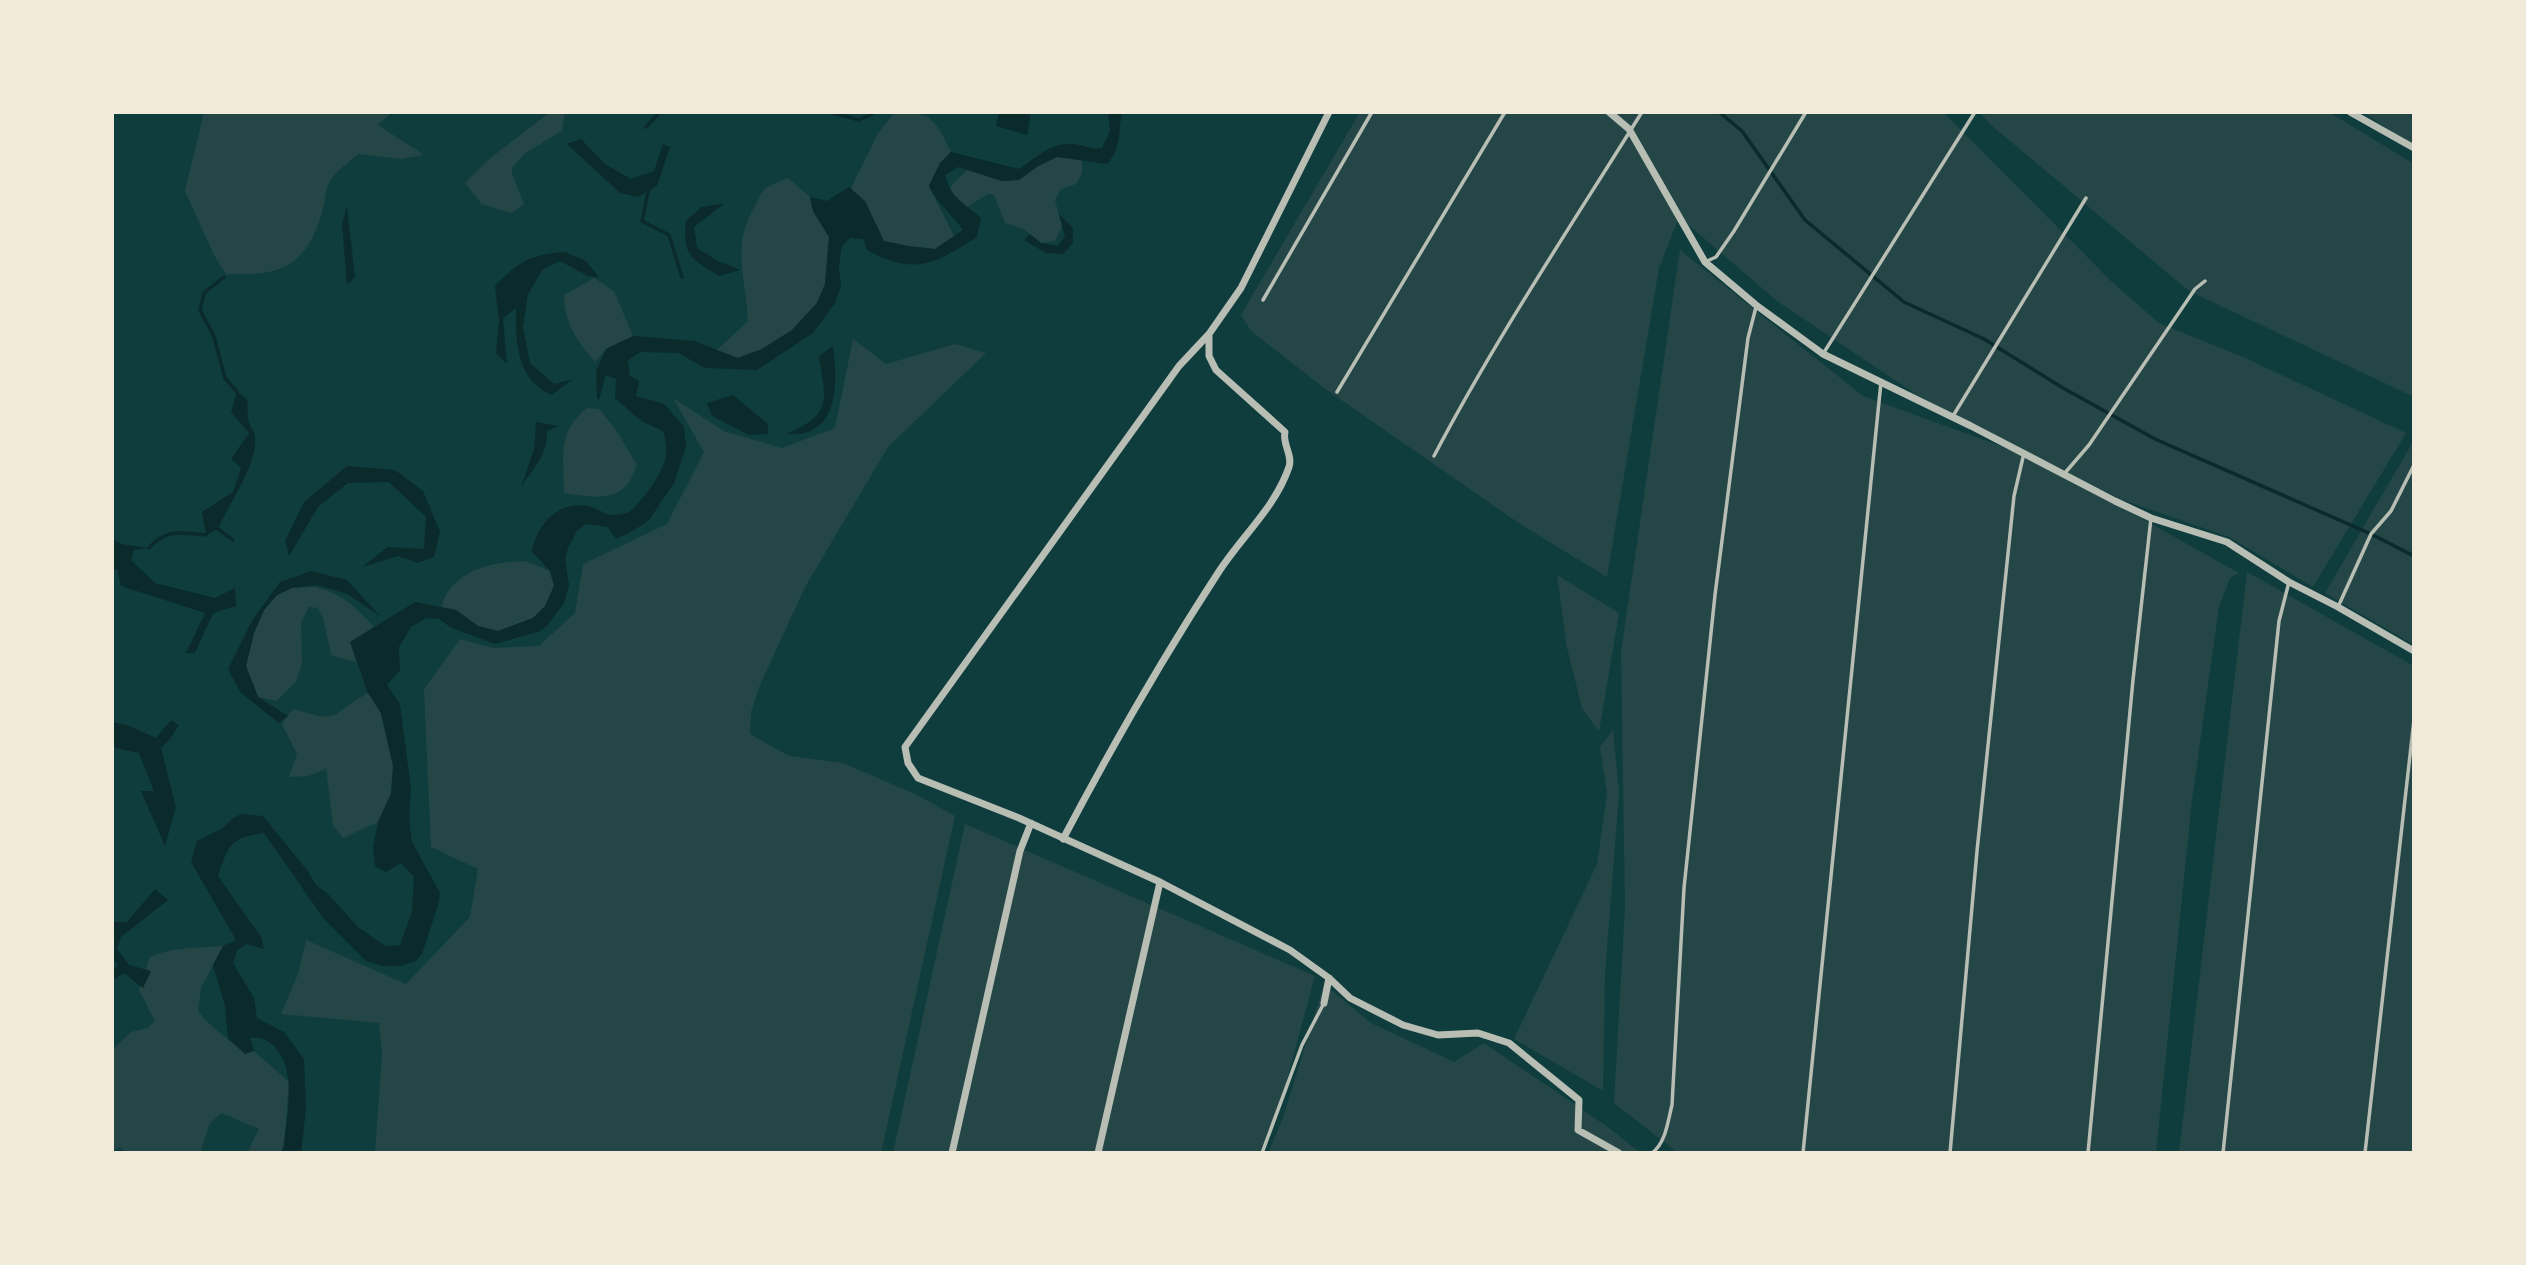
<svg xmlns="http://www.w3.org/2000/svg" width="2526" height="1265" viewBox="0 0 2526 1265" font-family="Ubuntu,sans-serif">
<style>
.green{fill:#244646}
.water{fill:#0a2a2b}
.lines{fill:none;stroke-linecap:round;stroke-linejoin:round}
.stream{stroke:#0a2a2b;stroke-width:3.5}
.service{stroke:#b8beb3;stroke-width:3.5}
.minor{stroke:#b8beb3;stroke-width:7}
</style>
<rect width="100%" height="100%" fill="#0f3d3e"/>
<path class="green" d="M 204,112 L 392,112 L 378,125 L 424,155 L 401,159 L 358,154 C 349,162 333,173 328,185 C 324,194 325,206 321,216 C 304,269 278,276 226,274 L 214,255 L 185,191 Z
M 550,112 L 565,112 L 562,131 L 525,153 L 512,168 L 512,174 L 524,204 L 511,213 L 482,204 L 465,183 L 488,160 Z
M 895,112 C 933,112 935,120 951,152 L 940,163 L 929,186 L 954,236 L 935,249 L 908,246 L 884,241 L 851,188 L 878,133 Z
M 1360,112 L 1943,112 L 2112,282 L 2159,323 L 2243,357 L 2406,433 L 2313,587 L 2229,537 L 2120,499 L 1917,395 L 1777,301 L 1679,217 L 1659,268 L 1607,577 L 1523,526 L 1324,388 L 1251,331 L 1241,315 Z
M 1979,112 L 2329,112 L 2414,164 L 2414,397 L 2189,291 L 1991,125 Z
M 2363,112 L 2414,112 L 2414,147 Z
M 1057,157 L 1082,159 L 1082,173 L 1076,184 L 1061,189 L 1055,200 L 1062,226 L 1055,241 L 1041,243 L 1024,229 L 1005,223 L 994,195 L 988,194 L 967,207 L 949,190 L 954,182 L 968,170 L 1002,181 L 1019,180 L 1038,166 Z
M 788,178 L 810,197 L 813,211 L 829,237 L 825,284 L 817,303 L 792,330 L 762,349 L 738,358 L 717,350 L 748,321 C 746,274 730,248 756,204 C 759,198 762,190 768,187 C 774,183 782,181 788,178 Z
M 1680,250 L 1863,396 L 2034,458 L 2239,573 L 2230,578 L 2219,607 L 2192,800 L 2156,1153 L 1678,1153 L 1614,1103 L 1625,908 L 1621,652 Z
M 594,278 L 614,291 L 633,336 L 606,349 L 595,362 C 578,342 564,323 564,295 Z
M 853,339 L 886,364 L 955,344 L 986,353 L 888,447 L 805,587 L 760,685 L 751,712 L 750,734 L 789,756 L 843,763 L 917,795 L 955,816 L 881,1153 L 375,1153 L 382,1053 L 379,1023 L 281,1014 L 298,974 L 306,940 L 406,984 L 470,917 L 478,869 L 431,847 L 424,689 L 460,639 L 493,648 L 539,646 L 575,613 L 583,564 L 667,524 L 704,452 L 673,398 L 724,431 L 782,448 L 835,428 Z
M 587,408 L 599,409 L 616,430 L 637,465 C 634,471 631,481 626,486 C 610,502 585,496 564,493 C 564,457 556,433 587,408 Z
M 2414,440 L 2414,645 L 2325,593 Z
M 525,561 L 550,571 L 554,586 L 545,606 L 533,618 L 498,631 L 478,626 L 456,610 L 441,607 C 452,570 491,562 525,561 Z
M 2247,572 L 2414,666 L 2414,1153 L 2179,1153 Z
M 1557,575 L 1619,613 L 1599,732 L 1582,708 L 1567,648 Z
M 314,587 C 342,593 356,607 374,627 L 351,642 L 356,662 L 331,655 L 324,621 L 318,608 L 309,607 L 301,622 L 302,663 L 296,682 L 276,701 L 258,697 L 246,666 L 254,633 L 264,610 L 277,595 L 292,588 Z
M 368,693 L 381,713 L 393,766 L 391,794 L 378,822 L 343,838 L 333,825 L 326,769 L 308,776 L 289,777 L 297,754 L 282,724 L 293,709 C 343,724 328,715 368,693 Z
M 1613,730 L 1619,794 L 1605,974 L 1603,1091 L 1514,1039 L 1597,864 L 1607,794 L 1600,747 Z
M 965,824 L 1315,976 L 1278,1112 L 1259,1153 L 893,1153 Z
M 223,946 L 201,988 L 198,1011 C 211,1028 229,1039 245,1054 L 254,1051 L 289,1082 L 284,1145 L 281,1153 L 247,1153 L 259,1129 L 222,1113 L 210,1123 L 200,1153 L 128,1153 L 119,1147 L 115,1150 L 112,1146 L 112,1050 L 131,1032 L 147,1028 L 155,1021 L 139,990 L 150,957 C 172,947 198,948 223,946 Z
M 1324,984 L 1371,1023 L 1454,1062 L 1484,1043 L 1605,1125 L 1641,1153 L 1268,1153 L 1283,1118 Z"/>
<path class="water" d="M 999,112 L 1031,112 L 1027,135 L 996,126 Z
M 1108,112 L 1122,112 C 1118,132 1122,148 1107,164 L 1057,157 L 1038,166 L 1019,180 L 1002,181 L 958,167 L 945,175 C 951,199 964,203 981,218 L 977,237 C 935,264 914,276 867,250 L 863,239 L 850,238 L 842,246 L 839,266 L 841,287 L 835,303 L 813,333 L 757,370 L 705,368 L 678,353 L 641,352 L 628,360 L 630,376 L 639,381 L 636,396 L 664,404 L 684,427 L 686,447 L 674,483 L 649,520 L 633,531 L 616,539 L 608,527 L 586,524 L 577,531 L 568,548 L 565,560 L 569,585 L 564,603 L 547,626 L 540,631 L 495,644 L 450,627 L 439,619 L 426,618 L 411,627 L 399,647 L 400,670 L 387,685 L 400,704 L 411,789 L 409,818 L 412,842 L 440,893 L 438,905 L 422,954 L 414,962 L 400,966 L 383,966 L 366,961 L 324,919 L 264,833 C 230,837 228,846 218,876 L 261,937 L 264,949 L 247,944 L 237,950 L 233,963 L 254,998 L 257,1018 L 284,1032 L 304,1059 L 306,1109 L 301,1153 L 281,1153 L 284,1145 C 287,1114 297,1071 275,1047 C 268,1040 260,1036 250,1038 L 254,1051 L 245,1054 L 228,1038 L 225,1006 L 213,965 L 223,946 L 236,940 L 191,862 L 197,841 L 223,828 L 233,818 L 241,814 L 263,816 L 307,870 L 316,885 L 328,894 L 359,928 L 386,946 L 400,945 L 412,912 L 414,877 L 401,863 L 386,872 L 375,866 L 373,848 L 378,822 L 391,794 L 393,766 L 381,713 L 368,693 L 350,642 L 415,602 L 456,610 L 478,626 L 498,631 L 533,618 L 545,606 L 554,586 L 550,571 L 532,552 C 537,522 562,497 594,508 C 600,510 607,516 614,515 C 618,515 626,514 629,512 C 640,504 661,475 664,463 C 668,451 666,442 663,431 L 641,421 L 615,398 L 616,379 L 606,375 L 599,400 L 597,398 L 596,371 L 606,349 L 633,336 L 694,341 L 738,358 L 762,349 L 792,330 L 817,303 L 825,284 L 829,237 L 813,211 L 810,197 L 827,201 L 849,187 L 865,201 L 884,241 L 908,246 L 935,249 L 963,230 C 952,214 937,204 929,186 L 940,163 L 951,152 L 1019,169 C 1035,158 1053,141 1074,144 C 1083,145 1092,150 1102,148 L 1110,131 Z
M 581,139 L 605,164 L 631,179 L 654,171 L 663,144 L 670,147 L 657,186 L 638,197 L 620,193 L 567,144 Z
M 725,203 L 694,227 L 697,248 L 718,261 L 740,270 L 719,276 C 691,259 682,255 686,221 L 701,207 Z
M 347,206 L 355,277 L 347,285 L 342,224 Z
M 1059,214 L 1073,228 L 1073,243 L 1063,254 L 1046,253 L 1024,240 L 1030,234 L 1041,243 L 1058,246 L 1065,237 Z
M 565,252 L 586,261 L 599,277 L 588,276 L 560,261 L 543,269 L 528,294 L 523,327 L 530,363 L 554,384 L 573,379 L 552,395 C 517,381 515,341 516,308 L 503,318 L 507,364 L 496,353 L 499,321 L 495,286 C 518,262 531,254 565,252 Z
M 833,346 C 838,384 839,439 786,434 C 833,414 826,401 819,356 Z
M 237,392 L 247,399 C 248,406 247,415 249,422 C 250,427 255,432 255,437 C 257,466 229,503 218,529 L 206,535 L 202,512 L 233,492 L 241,468 L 231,459 L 249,433 L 231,412 Z
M 733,395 L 768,424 L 768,434 L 749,435 L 712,416 L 707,403 Z
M 536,422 L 558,426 L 547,431 C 548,454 534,468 521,487 L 534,449 Z
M 347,466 L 395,470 L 423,491 L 440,532 L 434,557 L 417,563 L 398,556 L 362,567 L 388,547 L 424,549 L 426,517 L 389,482 L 348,483 L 318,507 L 289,556 L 285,541 L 304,502 Z
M 112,539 L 121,544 L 149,548 L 134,550 L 131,560 L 155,583 L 215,598 L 235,588 L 236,606 L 213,613 L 195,653 L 186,653 L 205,613 L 121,586 L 117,569 L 112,569 Z
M 311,571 L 347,580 L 380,616 L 347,594 L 317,585 L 292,588 L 277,595 L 264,610 L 254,633 L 246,666 L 258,697 L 288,716 L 279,723 L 240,692 L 228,669 L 253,619 L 280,582 Z
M 171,720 L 179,725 L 170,739 L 161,748 L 176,807 L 165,846 L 141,791 L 154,791 L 139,753 L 112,747 L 112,722 L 127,725 L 156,738 Z
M 155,889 L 168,900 L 121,937 L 117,949 L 129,965 L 151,971 L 143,988 L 124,973 L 112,981 L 112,971 L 118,965 L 112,959 L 112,922 L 127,922 Z"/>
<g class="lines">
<path class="stream" d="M 830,112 L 859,120 L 872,114
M 1719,112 L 1742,131 L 1805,220 L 1904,302 L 1984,339 L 2063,388 L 2155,439 L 2371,534 L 2414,556
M 646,127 L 660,112
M 648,192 L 642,221 L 669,235 L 682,277
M 224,277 L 204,293 L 200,310 L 214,337 L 225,378 L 237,392
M 218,529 L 233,540
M 149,548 C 166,528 182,533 206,535"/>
<path class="service" d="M 1707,261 L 1716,257 L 1734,231 L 1806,112
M 1263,300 L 1372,112
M 1823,354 L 1975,112
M 1337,392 L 1505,112
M 1953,416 L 2086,198
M 1434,456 C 1496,338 1571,226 1642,112
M 2064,474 L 2089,445 L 2195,289 L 2205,281
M 2338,607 L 2371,534 L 2391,511 L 2414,465
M 1262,1153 L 1302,1045 L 1324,1003
M 1652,1153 C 1666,1143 1668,1120 1672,1105 L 1684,888 L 1715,595 L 1748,338 L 1756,307
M 1803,1153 L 1881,382
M 1950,1153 L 1977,851 L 2014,496 L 2024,453
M 2088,1153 L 2133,680 L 2151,518
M 2223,1153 L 2279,621 L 2289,582
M 2365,1153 L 2414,720"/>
<path class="minor" d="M 1329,112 L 1241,288 L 1209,334 L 1179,366 L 905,747 L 908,763 L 918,778 L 1019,818 L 1160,882 L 1290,950 L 1329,978 L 1350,998 L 1403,1025 L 1438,1035 L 1478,1033 L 1509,1043 L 1579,1100 L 1578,1130 L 1619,1153
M 1609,112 L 1629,129 L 1705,262 L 1756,305 L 1823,354 L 1971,426 L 2115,501 L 2151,518 L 2227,542 L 2289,582 L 2338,607 L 2414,651
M 2350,112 L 2414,148
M 1063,839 C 1111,748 1162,659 1218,573 C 1241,537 1275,508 1289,467 C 1293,455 1282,444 1285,432 L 1216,370 L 1209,356 L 1209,336
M 1324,1003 L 1329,978
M 952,1153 L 1020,851 L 1031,823
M 1098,1153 L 1160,882"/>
</g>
<rect width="2526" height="1265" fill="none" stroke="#f1e9da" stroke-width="228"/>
</svg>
